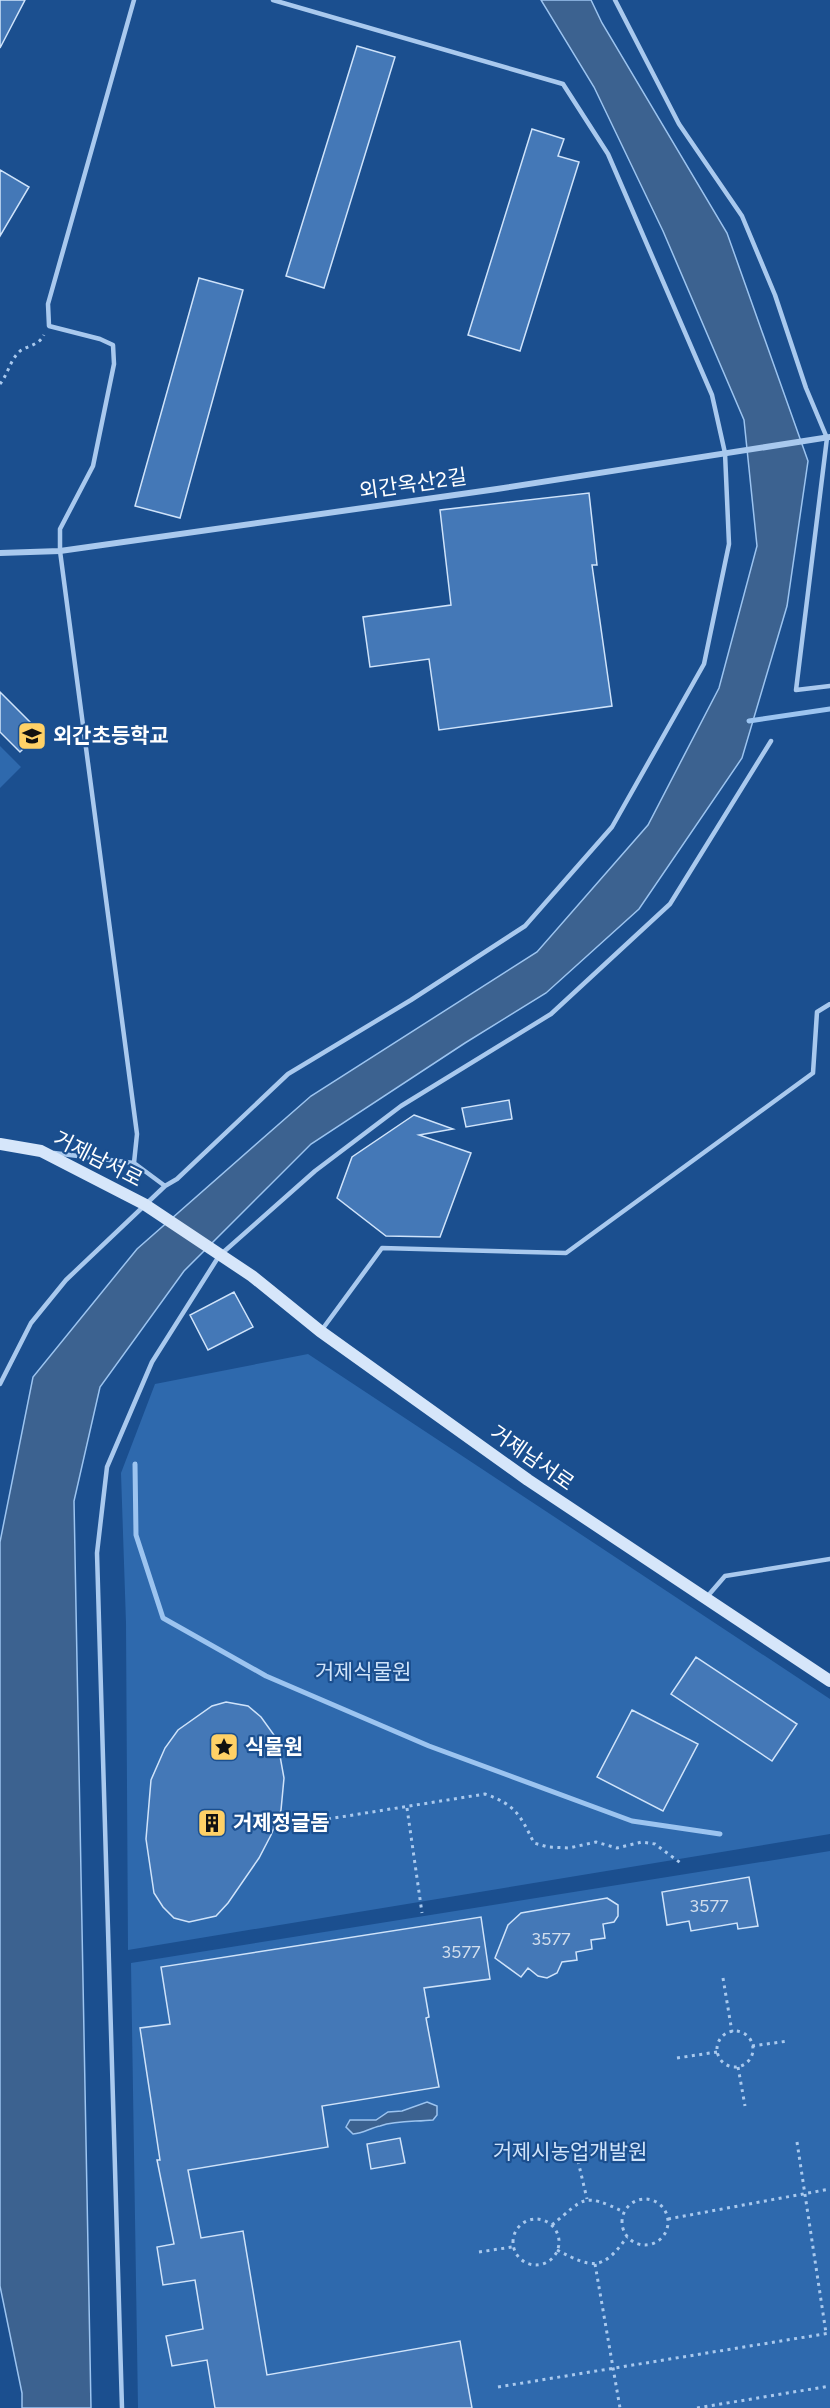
<svg xmlns="http://www.w3.org/2000/svg" width="830" height="2408" viewBox="0 0 830 2408" font-family="Figtree,'Noto Sans KR',sans-serif">
<style>
.green{fill:#2e69ad}
.water{fill:#3c6290;stroke:#9cc4f0;stroke-width:1.5}
.lines{fill:none;stroke-linecap:round;stroke-linejoin:round}
.stream{stroke:#9cc4f0;stroke-width:5}
.building{fill:#4478b7;stroke:#cfe3fa;stroke-width:1.5}
.path{stroke:#a9c9ee;stroke-width:3;stroke-dasharray:3 4.5;stroke-linecap:butt}
.lane{stroke:#a9c9ee;stroke-width:4.5}
.street{stroke:#a9c9ee;stroke-width:6}
.secondary{stroke:#d6e6fa;stroke-width:12}
.labels{text-anchor:middle;stroke-width:4.5;stroke-linejoin:round;paint-order:stroke}
.number-label{font-size:18px;fill:#d0dded}
.street-label{font-size:21px;fill:#fff;stroke:#1b4f8f}
.poi-label{font-size:21px;font-weight:bold;fill:#fff;stroke:#1b4f8f;text-anchor:start}
.park-label{font-size:21px;fill:#cfe3fa;stroke:#1b4f8f}
</style>
<rect width="100%" height="100%" fill="#1b4f8f"/>
<path class="green" d="M 0,746 L 21,767 L 0,788 Z
M 308,1354 L 830,1699 L 830,1834 L 128,1950 L 126,1623 L 121,1473 L 155,1384 Z
M 830,1851 L 830,2408 L 138,2408 L 131,1963 Z"/>
<path class="water" d="M 541,0 L 591,0 L 602,23 L 727,233 L 808,461 L 787,606 L 742,758 L 639,909 L 546,993 L 465,1043 L 311,1144 L 184,1271 L 100,1387 L 74,1501 L 91,2408 L 22,2408 L 22,2393 L 0,2286 L 0,1542 L 33,1377 L 137,1249 L 311,1096 L 537,952 L 648,825 L 719,688 L 757,546 L 744,420 L 663,231 L 594,87 Z
M 427,2102 L 437,2106 L 437,2115 L 433,2120 C 415,2122 398,2120 380,2126 C 370,2128 364,2133 353,2134 L 346,2127 L 350,2120 L 376,2120 L 388,2112 L 402,2111 Z"/>
<g class="lines">
<path class="stream" d="M 749,721 L 830,709
M 135,1464 L 136,1535 L 163,1618 L 266,1676 L 429,1746 L 632,1821 L 720,1834"/>
</g>
<path class="building" d="M 0,0 L 25,0 L 0,48 Z
M 357,46 L 395,57 L 324,288 L 286,276 Z
M 532,129 L 564,139 L 558,156 L 579,162 L 520,351 L 468,335 Z
M 0,170 L 29,187 L 0,236 Z
M 199,278 L 243,290 L 180,518 L 135,506 Z
M 589,493 L 597,565 L 592,565 L 612,706 L 439,730 L 429,659 L 370,667 L 363,617 L 451,605 L 440,510 Z
M 0,692 L 40,732 L 20,752 L 0,732 Z
M 509,1100 L 512,1119 L 466,1127 L 462,1108 Z
M 414,1115 L 453,1129 L 419,1135 L 471,1153 L 440,1237 L 386,1236 L 337,1198 L 352,1157 Z
M 234,1292 L 253,1327 L 208,1350 L 190,1315 Z
M 696,1657 L 797,1724 L 772,1761 L 671,1694 Z
M 226,1702 L 248,1706 L 261,1717 L 274,1735 L 280,1756 L 284,1778 L 281,1810 L 271,1835 L 259,1858 L 228,1903 L 216,1916 L 189,1922 L 174,1918 L 163,1907 L 154,1893 L 146,1839 L 151,1780 L 165,1748 L 178,1730 L 212,1706 Z
M 632,1710 L 698,1744 L 663,1811 L 597,1777 Z
M 749,1877 L 758,1926 L 738,1929 L 737,1923 L 691,1931 L 689,1921 L 667,1925 L 662,1892 Z
M 607,1898 L 618,1905 L 618,1916 L 614,1922 L 603,1924 L 605,1938 L 591,1940 L 592,1949 L 576,1952 L 577,1960 L 562,1962 L 557,1973 L 547,1978 L 538,1976 L 528,1968 L 521,1977 L 495,1958 L 508,1925 L 521,1913 Z
M 481,1917 L 490,1979 L 424,1988 L 429,2017 L 426,2018 L 439,2087 L 322,2106 L 328,2147 L 188,2170 L 201,2238 L 243,2231 L 267,2375 L 460,2341 L 472,2408 L 215,2408 L 207,2360 L 172,2366 L 166,2336 L 203,2329 L 195,2280 L 163,2285 L 157,2247 L 174,2244 L 157,2160 L 160,2160 L 140,2028 L 170,2024 L 161,1967 Z
M 400,2138 L 405,2163 L 371,2169 L 367,2144 Z"/>
<g class="lines">
<path class="path" d="M 0,384 C 8,374 10,360 20,351 C 29,345 39,345 44,335
M 407,1808 L 422,1913
M 328,1819 L 485,1794 C 516,1805 520,1815 534,1843 L 548,1847 L 569,1848 L 596,1842 L 617,1848 L 642,1842 L 655,1844 L 682,1864
M 723,1978 L 732,2032
M717 2049a18 18 0 1 1 36 0a18 18 0 1 1-36 0Z
M 752,2046 L 788,2041
M 677,2058 L 717,2052
M 738,2067 L 745,2106
M 797,2142 L 826,2333
M 578,2161 L 587,2199
M622 2222a23 23 0 1 1 46 0a23 23 0 1 1-46 0Z
M513 2242a23 23 0 1 1 46 0a23 23 0 1 1-46 0Z
M 668,2219 L 830,2189
M 552,2225 C 585,2198 582,2192 624,2212
M 557,2250 C 592,2268 602,2272 627,2237
M 479,2252 L 512,2247
M 595,2264 L 620,2408
M 498,2387 L 830,2333
M 697,2408 L 830,2386"/>
<path class="lane" d="M 615,0 L 679,124 L 742,216 L 775,295 L 806,388 L 827,438 L 796,690 L 830,686
M 54,1153 L 134,1163
M 165,1186 L 177,1179 L 288,1074 L 411,1000 L 525,926 L 612,827 L 704,664 L 729,544 L 725,453 L 712,395 L 608,154 L 563,84 L 273,0
M 321,1331 L 382,1248 L 566,1253 L 813,1073 L 817,1012 L 830,1004
M 0,1384 L 31,1323 L 66,1280 L 165,1186 L 134,1163 L 137,1134 L 60,551 L 60,529 L 93,466 L 114,364 L 113,345 L 100,339 L 49,326 L 48,304 L 134,0
M 706,1598 L 725,1576 L 830,1559
M 122,2408 L 97,1553 L 107,1467 L 152,1362 L 219,1256 L 315,1171 L 401,1106 L 551,1014 L 670,904 L 771,741"/>
<path class="street" d="M 0,553 L 60,551 L 497,489 L 830,437"/>
<path class="secondary" d="M 0,1144 L 41,1151 L 144,1204 L 252,1276 L 320,1331 L 528,1480 L 830,1681"/>
</g>
<defs>
<g id="school-square" transform="scale(1.5)"><rect x="-9" y="-9" width="18" height="18" rx="4" fill="#ffd166" stroke="#1b4f8f"/><path d="M0-5L7-2L0 1L-7-2ZM-4 1L0 2.5L4 1V4Q0 6-4 4Z" fill="#111"/></g>
<g id="sight-square" transform="scale(1.5)"><rect x="-9" y="-9" width="18" height="18" rx="4" fill="#ffd166" stroke="#1b4f8f"/><path d="M0-6L1.8-2.2L6-1.7L2.9 1.2L3.7 5.4L0 3.3L-3.7 5.4L-2.9 1.2L-6-1.7L-1.8-2.2Z" fill="#111"/></g>
<g id="building-square" transform="scale(1.5)"><rect x="-9" y="-9" width="18" height="18" rx="4" fill="#ffd166" stroke="#1b4f8f"/><path d="M-4-6H4V6H1V3H-1V6H-4ZM-2.5-4.3h1.7v1.8h-1.7ZM.8-4.3h1.7v1.8H.8ZM-2.5-1h1.7V.8h-1.7ZM.8-1h1.7V.8H.8Z" fill="#111"/></g>
</defs>
<g fill-rule="evenodd">
<use href="#school-square" x="32" y="736"/>
<use href="#sight-square" x="224" y="1747"/>
<use href="#building-square" x="212" y="1823"/>
</g>
<g class="labels">
<g class="number-label">
<text x="709" y="1912">3577</text>
<text x="551" y="1945">3577</text>
<text x="461" y="1958">3577</text>
</g>
<g class="street-label">
<text transform="translate(413 484) rotate(-8)" y="7">외간옥산2길</text>
<text transform="translate(98 1159) rotate(27)" y="7">거제남서로</text>
<text transform="translate(532 1458) rotate(35)" y="7">거제남서로</text>
</g>
<g class="poi-label">
<text x="53" y="743">외간초등학교</text>
<text x="245" y="1754">식물원</text>
<text x="233" y="1830">거제정글돔</text>
</g>
<g class="park-label">
<text x="363" y="1679">거제식물원</text>
<text x="570" y="2159">거제시농업개발원</text>
</g>
</g>
</svg>
